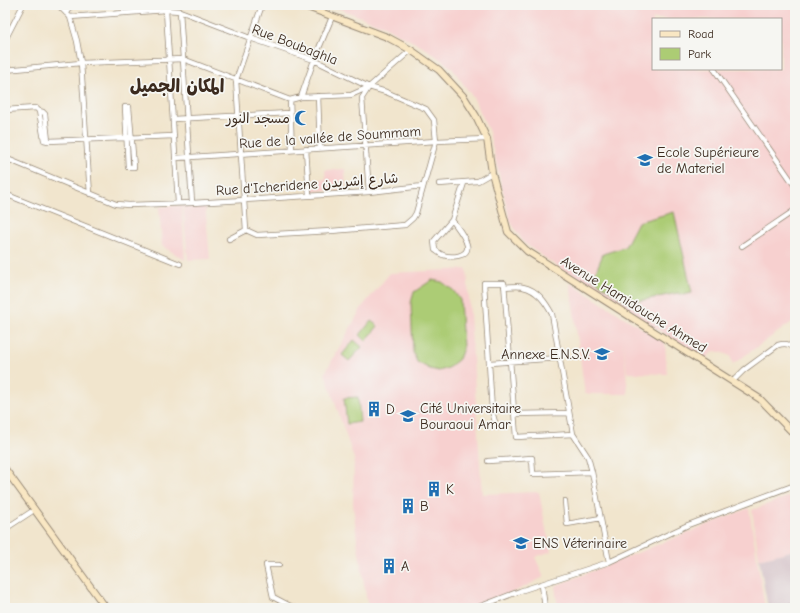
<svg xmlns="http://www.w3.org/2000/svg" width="800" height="613" viewBox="0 0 800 613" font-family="'Comic Neue','Playpen Sans Arabic',sans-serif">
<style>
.built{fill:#f7d0cf;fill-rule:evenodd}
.industrial{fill:#d2bec5}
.green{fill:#accc74;stroke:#747b49}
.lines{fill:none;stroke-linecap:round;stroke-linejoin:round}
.street-casing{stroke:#968876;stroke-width:6}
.secondary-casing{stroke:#968876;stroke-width:8}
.street{stroke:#fff;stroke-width:4.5}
.secondary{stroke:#f9e7c3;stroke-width:6}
.labels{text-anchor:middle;stroke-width:3.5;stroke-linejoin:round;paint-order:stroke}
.street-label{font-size:14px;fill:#3b2a1e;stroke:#f6f6f2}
.poi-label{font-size:14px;fill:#3b2a1e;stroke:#f6f6f2;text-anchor:start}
.district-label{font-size:18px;font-weight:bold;fill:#3b2a1e;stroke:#f6f6f2}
</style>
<rect width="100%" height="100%" fill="#f6f6f2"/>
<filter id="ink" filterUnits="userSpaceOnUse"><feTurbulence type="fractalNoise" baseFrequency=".025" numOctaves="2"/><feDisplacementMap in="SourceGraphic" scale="8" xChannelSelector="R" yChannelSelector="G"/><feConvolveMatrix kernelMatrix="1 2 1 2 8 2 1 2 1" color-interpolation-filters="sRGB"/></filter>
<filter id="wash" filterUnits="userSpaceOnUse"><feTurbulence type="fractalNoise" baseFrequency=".012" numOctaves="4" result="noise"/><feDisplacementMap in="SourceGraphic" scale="16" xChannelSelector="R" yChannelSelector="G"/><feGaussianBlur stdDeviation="0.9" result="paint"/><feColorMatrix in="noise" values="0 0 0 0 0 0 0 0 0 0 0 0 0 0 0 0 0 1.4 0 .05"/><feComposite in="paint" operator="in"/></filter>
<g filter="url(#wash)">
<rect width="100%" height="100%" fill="#f1e5cd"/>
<path class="built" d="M 330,5 L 795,5 L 795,320 L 733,364 L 730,356 L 721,352 L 714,351 L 705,359 L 561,269 L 524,243 L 510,221 L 489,132 L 474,99 L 452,68 L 428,50 L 384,26 ZM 653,19 L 781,19 L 781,69 L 653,69 Z
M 345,169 L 346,190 L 310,191 L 309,180 L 326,179 L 325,170 Z
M 205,204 L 210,259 L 188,260 L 183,205 Z
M 182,205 L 185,260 L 162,246 L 159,207 Z
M 467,269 L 482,494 L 539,492 L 546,529 L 552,551 L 535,557 L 544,577 L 518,590 L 475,608 L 368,608 L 357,541 L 353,504 L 354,459 L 325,373 L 362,307 L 390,273 Z
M 570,283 L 665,343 L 667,374 L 627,373 L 623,338 L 628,394 L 585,394 Z
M 795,494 L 795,550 L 759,559 L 752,510 Z
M 749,508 L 765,608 L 558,608 L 555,586 Z"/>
<path class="industrial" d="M 795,550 L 795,608 L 768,608 L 759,559 Z"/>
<path class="green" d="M 674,212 L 692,293 L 683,295 L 678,293 L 628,303 L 593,279 L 603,254 L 625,247 L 638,222 Z
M 432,280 L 442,282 L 453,290 L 460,300 L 463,348 L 459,359 L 448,368 L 439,371 L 430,369 L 417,362 L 413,352 L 411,303 L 414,292 Z
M 371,321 L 378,326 L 366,341 L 360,335 Z
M 354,340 L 362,347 L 349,361 L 342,355 Z
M 358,397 L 360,422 L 347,424 L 344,398 Z"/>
</g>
<g filter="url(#ink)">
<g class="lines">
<g class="street-casing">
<path id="street" d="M 58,5 L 70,17 L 77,41 L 81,63 L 90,194
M 166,10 L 178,203
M 180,11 L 192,203
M 66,13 L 71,5
M 70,17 L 166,10 L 180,11 L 250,38 L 314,60 L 369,87
M 5,40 L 23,5
M 714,69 L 795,186
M 5,70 L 81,63 L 183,59 L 290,100 L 301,97 L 351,95 L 369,87 L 386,92 L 426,109 L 434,120 L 436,141 L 416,213 L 413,218 L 405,225 L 331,231 L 257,235 L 246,230
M 318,96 L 320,148
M 301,97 L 314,60 L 332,17
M 290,100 L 292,150
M 125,107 L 129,107 L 134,167 L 128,167 Z
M 5,110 L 36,108 L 39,111 L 44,140 L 48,141 L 174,136
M 39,111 L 43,112 L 45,114 L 48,141
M 173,119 L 290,113
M 306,149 L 309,195
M 5,158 L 116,204 L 129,205 L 192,203 L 244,200 L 369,192 L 423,186
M 175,158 L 436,141 L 487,139
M 439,184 L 478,181 L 492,173
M 369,192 L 362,98 L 369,87 L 411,50
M 5,194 L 180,264
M 452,220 C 457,227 465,236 467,245 C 470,257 451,258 443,255 C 440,254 437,251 435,250 L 434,241 L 452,220 L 464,183
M 246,230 L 236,80 L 262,5
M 229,239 L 246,230
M 742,246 L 795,210
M 504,287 C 510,287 518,285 523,287 C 538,290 546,303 552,314 L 573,434 L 588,457 L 592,472 L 609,562
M 490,363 L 560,358
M 733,381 L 744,370 L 778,345 C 785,343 789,344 795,348
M 492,411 L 514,408
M 515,414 L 569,413
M 495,422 L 492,411 L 484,283 L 504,283 L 516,437 L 573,434
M 488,461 L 532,458 L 533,474 L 592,472
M 565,501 L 567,524 L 601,518
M 5,529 L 31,512
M 279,565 L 266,565 L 273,597 L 294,608
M 542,585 L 545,608
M 476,608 L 520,591 L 609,562 L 688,525 L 795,485
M 785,608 L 795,605"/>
</g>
<g class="secondary-casing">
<path id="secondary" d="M 302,5 L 387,37 L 411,50 L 439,70 L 464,97 L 476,116 L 487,139 L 492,173 L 508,232 L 527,251 L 760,399 L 795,435
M 5,469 L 106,608"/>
</g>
<use href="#street" class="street"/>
<use href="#secondary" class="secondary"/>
</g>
</g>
<defs>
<g id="mosque-bare" transform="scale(1.2)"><path d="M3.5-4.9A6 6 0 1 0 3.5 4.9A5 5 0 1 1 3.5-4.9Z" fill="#1f6fb2" stroke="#f6f6f2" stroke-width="2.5" paint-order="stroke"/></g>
<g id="university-bare" transform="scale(1.2)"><path d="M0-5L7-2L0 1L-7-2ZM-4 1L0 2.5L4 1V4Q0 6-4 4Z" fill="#1f6fb2" stroke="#f6f6f2" stroke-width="2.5" paint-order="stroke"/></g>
<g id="building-bare" transform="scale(1.2)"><path d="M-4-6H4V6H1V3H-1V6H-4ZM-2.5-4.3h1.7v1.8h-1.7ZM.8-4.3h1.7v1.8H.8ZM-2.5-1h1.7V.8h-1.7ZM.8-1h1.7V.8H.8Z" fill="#1f6fb2" stroke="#f6f6f2" stroke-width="2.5" paint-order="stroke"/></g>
</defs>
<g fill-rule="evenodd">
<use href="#mosque-bare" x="302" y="118"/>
<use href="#university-bare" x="645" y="160"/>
<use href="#university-bare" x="602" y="354"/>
<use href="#building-bare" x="374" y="409"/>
<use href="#university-bare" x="408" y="416"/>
<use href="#building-bare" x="434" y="489"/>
<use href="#building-bare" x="408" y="506"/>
<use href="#university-bare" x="521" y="543"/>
<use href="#building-bare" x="389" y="566"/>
</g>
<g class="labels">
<g class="street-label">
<text transform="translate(295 44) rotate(21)" y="5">Rue Boubaghla</text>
<text transform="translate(330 137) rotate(-4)" y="5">Rue de la vallée de Soummam</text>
<text transform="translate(307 184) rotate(-4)" y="5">Rue d'Icheridene شارع إشريدن</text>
<text transform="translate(634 304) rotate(32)" y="5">Avenue Hamidouche Ahmed</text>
</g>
<g class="poi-label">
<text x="290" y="123" text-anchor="end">مسجد النور</text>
<text x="657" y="157">Ecole Supérieure<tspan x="657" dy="16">de Materiel</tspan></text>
<text x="590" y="359" text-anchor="end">Annexe E.N.S.V.</text>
<text x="420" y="413">Cité Universitaire<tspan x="420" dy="16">Bouraoui Amar</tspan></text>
<text x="386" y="414">D</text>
<text x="446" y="494">K</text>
<text x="420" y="511">B</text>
<text x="533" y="548">ENS Véterinaire</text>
<text x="401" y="571">A</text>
</g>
<g class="district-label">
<text x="177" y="92">المكان الجميل</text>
</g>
</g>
<rect width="800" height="613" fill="none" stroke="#f6f6f2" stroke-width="20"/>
<rect x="652" y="18" width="130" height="52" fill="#f6f6f2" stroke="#aba49d"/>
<rect x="660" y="31" width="20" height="6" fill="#f9e7c3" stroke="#aba49d"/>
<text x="688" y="38" font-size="12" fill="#3b2a1e">Road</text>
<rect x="660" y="48" width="20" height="12" fill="#accc74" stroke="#aba49d"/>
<text x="688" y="58" font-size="12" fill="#3b2a1e">Park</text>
</svg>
